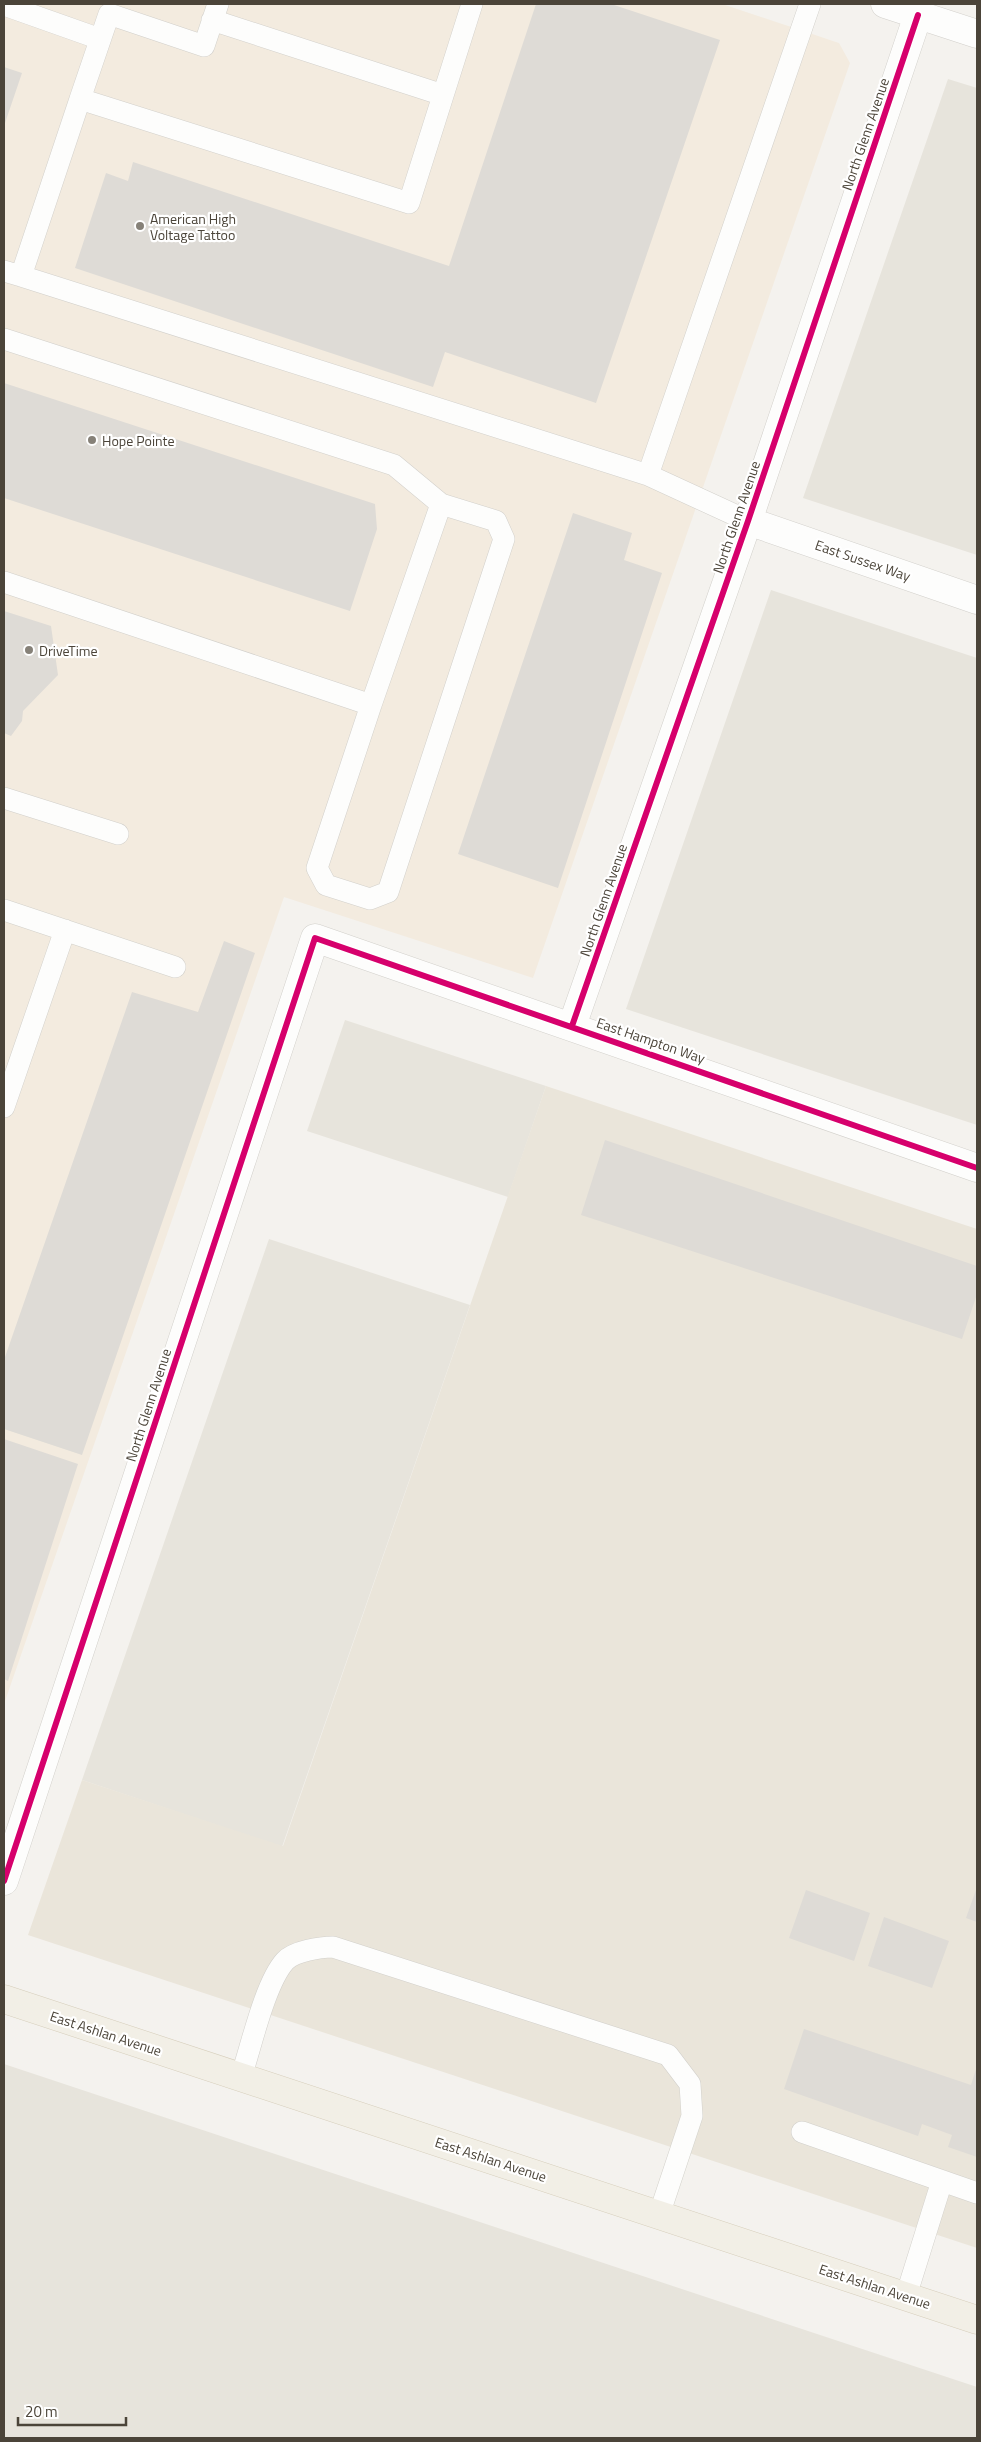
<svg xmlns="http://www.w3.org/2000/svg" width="981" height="2442" viewBox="0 0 981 2442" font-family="'Titillium Web',sans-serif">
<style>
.residential{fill:#e7e4dc}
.commercial{fill:#f3ebdf}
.education{fill:#eae5da}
.building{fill:#dedbd6}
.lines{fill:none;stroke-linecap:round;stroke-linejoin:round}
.service-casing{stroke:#d2d0cb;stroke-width:22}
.minor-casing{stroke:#d2d0cb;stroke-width:29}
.primary-casing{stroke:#d6cebb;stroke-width:29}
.service{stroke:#fdfdfc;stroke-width:21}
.minor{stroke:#fdfdfc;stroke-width:28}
.primary{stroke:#f2efe6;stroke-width:28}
.cycleway-casing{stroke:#fff;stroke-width:9}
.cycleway{stroke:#d6006c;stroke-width:6}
.poi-dot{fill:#868178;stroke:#fff;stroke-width:2}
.labels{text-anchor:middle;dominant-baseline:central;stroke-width:4.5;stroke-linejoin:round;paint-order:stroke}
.street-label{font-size:14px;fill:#4b4439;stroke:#fff}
.poi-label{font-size:14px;fill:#4b4439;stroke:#fff;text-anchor:start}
</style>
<rect width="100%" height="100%" fill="#f4f2ee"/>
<!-- residential -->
<path class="residential" d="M948 79 977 88V555L803 498Z
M771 590 977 658V1125L626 1009Z
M345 1020 546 1086 508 1197 307 1131Z
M269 1239 470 1305 282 1847 82 1780Z
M4 2064 977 2387V2438H4Z"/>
<!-- commercial -->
<path class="commercial" d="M4 4H722L839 43 850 63 533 978 284 897 4 1704Z"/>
<!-- education -->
<path class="education" d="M546 1086 977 1229V2248L28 1935 82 1780 283 1846Z"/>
<!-- building -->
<path class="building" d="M536 4H611L720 40 596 403 445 352 433 387 75 268 106 173 128 181 133 162 449 266Z
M4 67 22 73 4 126Z
M4 383 375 504 377 529 350 611 4 498Z
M573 513 632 533 624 560 662 573 558 888 458 854Z
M4 611 51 626 58 675 23 711 22 721 11 736 4 733Z
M224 941 255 953 82 1455 4 1429V1360L132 992 198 1012Z
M605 1140 977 1266V1294L962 1339 581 1215Z
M4 1439 78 1464 8 1681 4 1679Z
M977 1887V1922L966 1918Z
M806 1890 870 1913 854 1961 789 1938Z
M884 1917 949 1941 932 1988 868 1966Z
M804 2029 971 2085 977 2066V2157L948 2147 952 2135 922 2124 918 2136 784 2089Z"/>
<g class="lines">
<defs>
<path id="service" d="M472 4 409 203 80 99 21 276 648 475 810 4
M4 5 100 39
M212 20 443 95
M80 99 109 14 204 46 218 4
M4 271 21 276
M4 339 394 465 441 504 496 521 504 539 388 892 370 899 326 885 317 868 371 705 4 582
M648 475 748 521
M371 705 441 504
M4 798 118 834
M4 910 175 967
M4 1107 65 930
M241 2077C251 2047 265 1983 285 1961 294 1951 321 1947 333 1947L668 2055 690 2084 692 2116 659 2215
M802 2132 977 2193
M906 2296 942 2181"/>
<path id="minor" d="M885 4 977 34
M748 521 977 600
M572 1026 748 521 918 15
M4 1881 315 938 977 1168"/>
<path id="primary" d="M4 1999 977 2320"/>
</defs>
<!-- service casing -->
<use href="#service" class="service-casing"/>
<!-- minor casing -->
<use href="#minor" class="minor-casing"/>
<!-- primary casing -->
<use href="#primary" class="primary-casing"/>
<!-- service -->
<use href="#service" class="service"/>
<!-- minor -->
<use href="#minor" class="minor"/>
<!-- primary -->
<use href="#primary" class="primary"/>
<defs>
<path id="cycleway" d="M572 1026 748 521 918 15
M4 1881 315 938 977 1168"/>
</defs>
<!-- cycleway casing -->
<use href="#cycleway" class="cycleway-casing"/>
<!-- cycleway -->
<use href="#cycleway" class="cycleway"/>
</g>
<!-- markers -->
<g class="poi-dot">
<circle cx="140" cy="226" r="5"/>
<circle cx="92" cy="440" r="5"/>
<circle cx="29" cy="650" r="5"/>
</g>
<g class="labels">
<!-- street labels -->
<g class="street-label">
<text transform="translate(865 134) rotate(-71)">North Glenn Avenue</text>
<text transform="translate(736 517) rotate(-71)">North Glenn Avenue</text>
<text transform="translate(863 560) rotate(19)">East Sussex Way</text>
<text transform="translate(603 900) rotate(-71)">North Glenn Avenue</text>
<text transform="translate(651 1040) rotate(19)">East Hampton Way</text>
<text transform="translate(148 1405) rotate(-72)">North Glenn Avenue</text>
<text transform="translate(106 2033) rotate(18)">East Ashlan Avenue</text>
<text transform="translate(491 2159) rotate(18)">East Ashlan Avenue</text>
<text transform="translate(875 2286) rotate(18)">East Ashlan Avenue</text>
</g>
<!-- poi labels -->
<g class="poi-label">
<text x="150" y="218">American High<tspan x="150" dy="16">Voltage Tattoo</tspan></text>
<text x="102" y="440">Hope Pointe</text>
<text x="39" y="650">DriveTime</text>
</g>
</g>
<!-- border -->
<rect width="981" height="2442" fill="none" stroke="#4b4439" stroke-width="10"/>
<!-- scale -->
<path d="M18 2417v8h108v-8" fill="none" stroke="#4b4439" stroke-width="2.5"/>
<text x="25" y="2417" font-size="15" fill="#4b4439" stroke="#ffffff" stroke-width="4" paint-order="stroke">20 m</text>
</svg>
